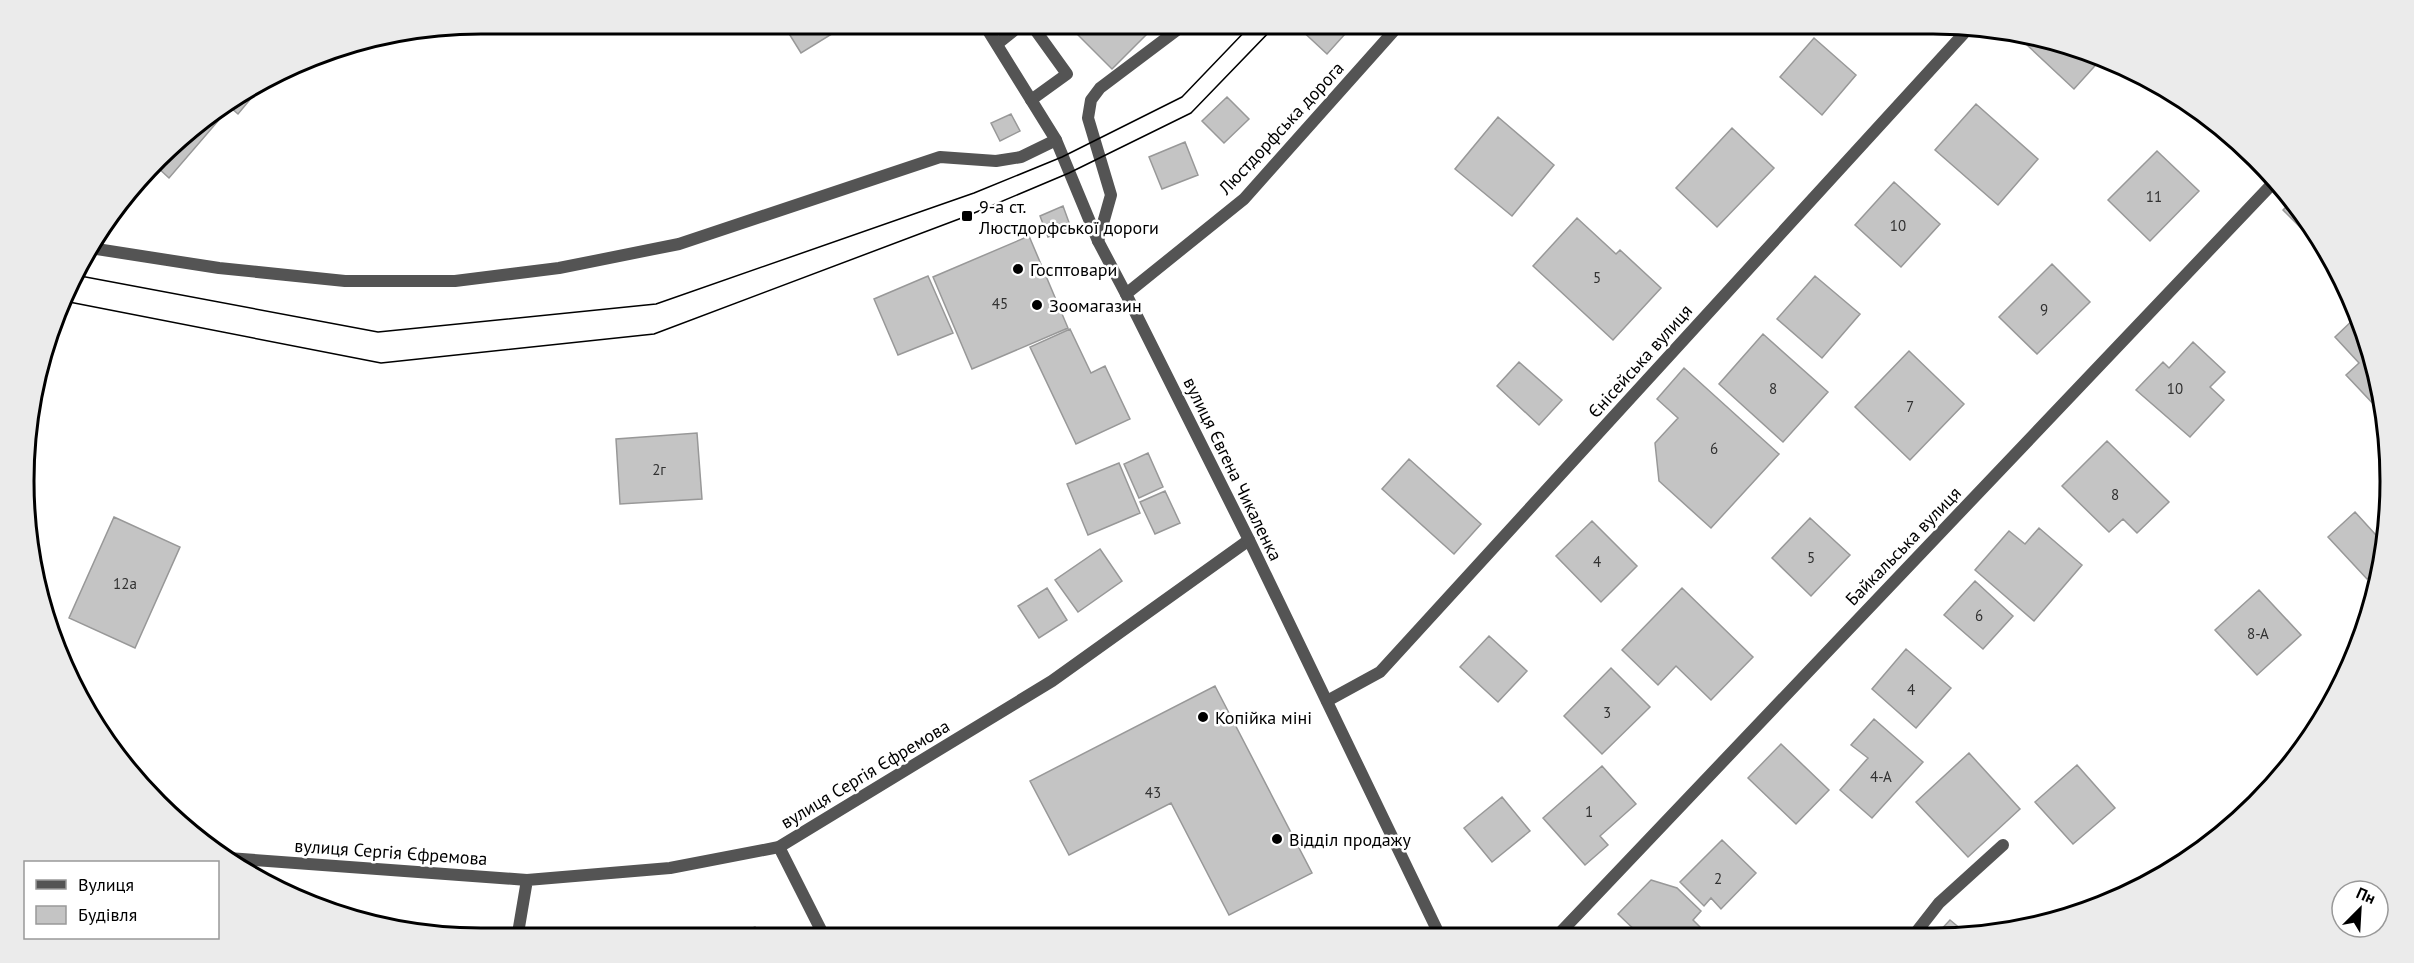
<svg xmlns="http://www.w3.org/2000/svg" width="2414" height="963" viewBox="0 0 2414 963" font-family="'PT Sans',sans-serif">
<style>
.building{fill:#c4c4c4;stroke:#989898;stroke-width:1.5}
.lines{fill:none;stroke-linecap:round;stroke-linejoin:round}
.service{stroke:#545454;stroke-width:12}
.minor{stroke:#545454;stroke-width:12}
.tertiary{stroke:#545454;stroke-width:12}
.tram{stroke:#000;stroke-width:1.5}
.poi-dot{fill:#000;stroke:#fff;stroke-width:2}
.labels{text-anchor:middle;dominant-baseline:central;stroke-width:5;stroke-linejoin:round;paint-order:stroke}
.number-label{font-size:15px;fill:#313131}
.street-label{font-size:18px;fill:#000;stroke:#fff}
.poi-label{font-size:18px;fill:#000;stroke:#fff;text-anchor:start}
.rim{fill:none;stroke:#000;stroke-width:3}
</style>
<rect width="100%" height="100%" fill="#fff"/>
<!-- building -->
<path class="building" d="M783 24H848L801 53Z
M1071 24H1157L1112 69 1071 28Z
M1299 24H1354L1327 54 1297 26Z
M1814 38 1856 75 1822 115 1780 77Z
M2031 40 2079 48 2102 58 2074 89 2027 45Z
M268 78 238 114 230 107 169 178 156 166 180 137 253 85Z
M1227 97 1249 119 1224 143 1202 121Z
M1976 104 2038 159 1998 205 1935 150Z
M1011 114 1020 131 1000 141 991 123Z
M1498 117 1554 165 1512 216 1455 169Z
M1732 128 1774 168 1717 227 1676 188Z
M1185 142 1198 175 1162 189 1149 157Z
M2157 151 2199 191 2150 241 2108 200Z
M1894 182 1940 224 1901 267 1855 225Z
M2293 200 2295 203 2328 255 2283 210Z
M1063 206 1071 228 1048 237 1040 216Z
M1577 218 1616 254 1620 250 1661 288 1613 340 1533 266Z
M1029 236 1068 328 972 369 933 277Z
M2052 264 2090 302 2037 354 1999 317Z
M928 276 953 333 898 355 874 299Z
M1815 276 1860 314 1822 358 1777 319Z
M2357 316 2374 363 2382 408 2379 410 2346 375 2359 363 2335 337Z
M1070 329 1091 373 1105 366 1130 419 1076 444 1030 347Z
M1763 334 1828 392 1783 442 1719 384Z
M2193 342 2225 372 2210 387 2224 400 2190 437 2136 390 2163 362 2169 368Z
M1909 351 1964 404 1910 460 1855 407Z
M1519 362 1562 400 1539 425 1497 386Z
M1684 368 1779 454 1711 528 1659 481 1655 443 1678 418 1657 399Z
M697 433 702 499 620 504 616 439Z
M2107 441 2169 502 2137 533 2123 519 2109 532 2062 486Z
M1148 453 1163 487 1139 498 1124 464Z
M1409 459 1481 524 1454 554 1382 489Z
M1119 463 1140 513 1088 535 1067 484Z
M1165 491 1180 523 1155 534 1140 502Z
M2355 512 2385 545 2380 567 2367 579 2328 537Z
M114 517 180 547 135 648 69 618Z
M1810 518 1850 555 1811 596 1772 558Z
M1592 521 1637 566 1601 602 1556 556Z
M2039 528 2082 565 2034 621 1975 570 2009 531 2025 544Z
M1100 549 1122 581 1078 612 1055 580Z
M1975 581 2013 616 1983 649 1944 615Z
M1047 588 1067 620 1039 638 1018 606Z
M1682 588 1753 657 1711 700 1676 666 1658 685 1622 650Z
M2259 590 2301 635 2257 675 2215 630Z
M1489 636 1527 671 1498 702 1460 667Z
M1906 649 1951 688 1916 728 1872 689Z
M1611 668 1650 707 1602 754 1564 716Z
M1215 686 1312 873 1229 915 1171 803 1069 855 1030 781Z
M1874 719 1923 762 1872 818 1840 790 1868 758 1851 745Z
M1781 744 1829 790 1796 824 1748 778Z
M1969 753 2020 809 1968 857 1916 802Z
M2077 765 2115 808 2073 844 2035 802Z
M1602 766 1636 804 1600 836 1608 845 1585 865 1543 818Z
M1502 797 1530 831 1492 862 1464 828Z
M1722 840 1756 873 1721 909 1711 898 1704 906 1680 882Z
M1651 880 1677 888 1701 911 1693 920 1709 936H1641L1618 914Z
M1950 920 1968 935H1936Z
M755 927 760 938H728Z"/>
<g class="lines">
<!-- service -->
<path class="service" d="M1031 24 1067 74 1031 100
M997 44 1022 24
M1098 241 1111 195 1088 118 1091 100 1100 88 1185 24
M90 248 219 268 345 281H455L559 268 679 244 940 157 996 161 1021 157 1056 140
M779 847 825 938
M1914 935 1939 903 2003 845"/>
<!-- minor -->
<path class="minor" d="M984 24 1056 140 1098 241 1126 294
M1327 701 1380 672 1967 30
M228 858 527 880 670 868 779 847 1052 681 1249 540
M1557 936 2275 181
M517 939 527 880"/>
<!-- tertiary -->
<path class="tertiary" d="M1400 24 1244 199 1126 294 1249 540 1440 936"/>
<!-- tram -->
<path class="tram" d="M75 275 378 332 656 304 974 193 1062 157 1182 97 1252 24
M64 301 381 363 654 334 967 216 1069 173 1191 113 1277 24"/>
</g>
<!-- markers -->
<g class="poi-dot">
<rect x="961" y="210" width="12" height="12" rx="3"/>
<circle cx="1018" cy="269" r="6"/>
<circle cx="1037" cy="305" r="6"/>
<circle cx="1203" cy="717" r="6"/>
<circle cx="1277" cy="839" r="6"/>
</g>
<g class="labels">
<!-- number labels -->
<g class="number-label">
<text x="2154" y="196">11</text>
<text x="1898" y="225">10</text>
<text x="1597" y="277">5</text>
<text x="1000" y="303">45</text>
<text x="2044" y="309">9</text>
<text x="1773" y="388">8</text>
<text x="2175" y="388">10</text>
<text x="1910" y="406">7</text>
<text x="1714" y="448">6</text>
<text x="659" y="469">2г</text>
<text x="2115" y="494">8</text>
<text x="1811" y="557">5</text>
<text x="1597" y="561">4</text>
<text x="125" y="583">12а</text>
<text x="1979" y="615">6</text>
<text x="2258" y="633">8-А</text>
<text x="1911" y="689">4</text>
<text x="1607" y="712">3</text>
<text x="1881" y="776">4-А</text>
<text x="1153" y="792">43</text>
<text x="1589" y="811">1</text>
<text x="1718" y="878">2</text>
</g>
<!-- street labels -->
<g class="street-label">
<text transform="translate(1281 128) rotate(-47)">Люстдорфська дорога</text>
<text transform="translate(1640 361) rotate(-48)">Єнісейська вулиця</text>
<text transform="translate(1233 469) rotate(64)">вулиця Євгена Чикаленка</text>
<text transform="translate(1903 546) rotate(-46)">Байкальська вулиця</text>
<text transform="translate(865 774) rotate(-31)">вулиця Сергія Єфремова</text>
<text transform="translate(391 852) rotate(4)">вулиця Сергія Єфремова</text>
</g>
<!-- poi labels -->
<g class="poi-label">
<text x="979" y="206">9-а ст.<tspan x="979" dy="21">Люстдорфської дороги</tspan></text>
<text x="1030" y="269">Госптовари</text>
<text x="1049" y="305">Зоомагазин</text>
<text x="1215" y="717">Копійка міні</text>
<text x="1289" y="839">Відділ продажу</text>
</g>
</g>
<!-- crop -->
<path d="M0 0H2414V963H0ZM481 34H1933A447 447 0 0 1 2380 481V481A447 447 0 0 1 1933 928H481A447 447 0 0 1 34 481V481A447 447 0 0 1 481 34Z" fill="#ebebeb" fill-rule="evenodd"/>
<path class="rim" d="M481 34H1933A447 447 0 0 1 2380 481V481A447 447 0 0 1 1933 928H481A447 447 0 0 1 34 481V481A447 447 0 0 1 481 34Z"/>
<!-- legend -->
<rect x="24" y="861" width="195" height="78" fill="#ffffff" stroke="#999999" stroke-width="1.5"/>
<rect x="36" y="880" width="30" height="9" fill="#545454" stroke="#999999" stroke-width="1.5"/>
<text x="78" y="891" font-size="18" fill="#000000">Вулиця</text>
<rect x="36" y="906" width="30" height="18" fill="#c4c4c4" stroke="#999999" stroke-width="1.5"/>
<text x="78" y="921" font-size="18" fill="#000000">Будівля</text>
<!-- north arrow -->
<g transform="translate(2360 909) rotate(24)"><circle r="28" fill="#ffffff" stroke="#999999" stroke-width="1.5"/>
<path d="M0-4.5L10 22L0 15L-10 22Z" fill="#000000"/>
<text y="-9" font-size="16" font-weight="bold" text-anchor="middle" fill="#000000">Пн</text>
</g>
</svg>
